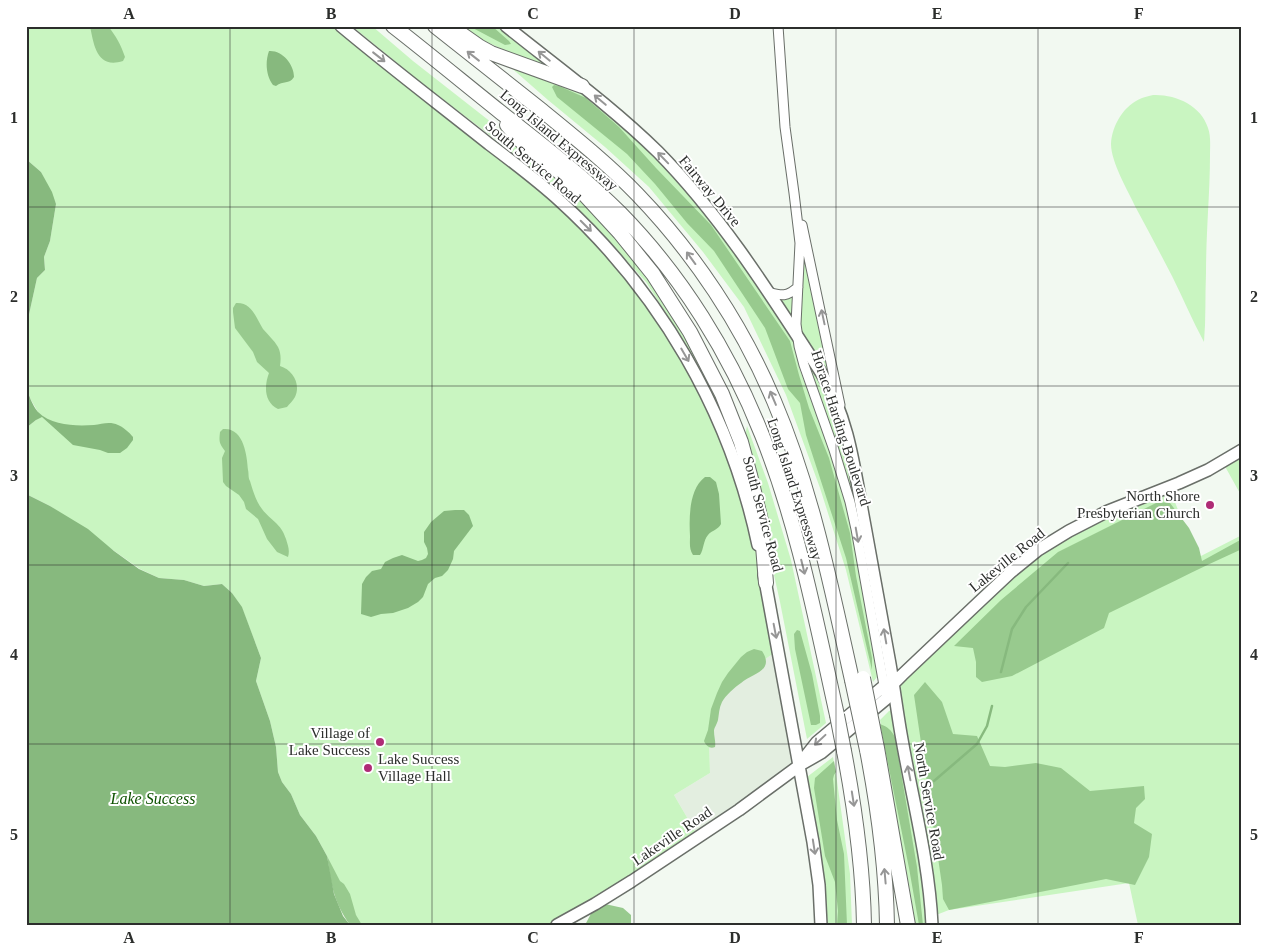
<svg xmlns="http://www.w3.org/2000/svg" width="1268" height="951" viewBox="0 0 1268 951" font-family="Georgia,serif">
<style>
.built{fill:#e3eee0}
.green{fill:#c9f5c1}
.forest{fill:#98ca8e}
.water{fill:#87b97e}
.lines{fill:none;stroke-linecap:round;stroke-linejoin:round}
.stream{stroke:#87b97e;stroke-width:2.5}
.minor-casing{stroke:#6a6f69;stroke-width:11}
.major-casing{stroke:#6a6f69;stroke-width:14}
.highway-casing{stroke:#6a6f69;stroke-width:16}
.minor{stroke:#fff;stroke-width:9}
.major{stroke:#fff;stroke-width:11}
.highway{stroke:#fff;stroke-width:14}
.highway-bridge-casing{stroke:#6a6f69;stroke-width:16;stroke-linecap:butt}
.highway-bridge{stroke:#fff;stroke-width:14}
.oneway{stroke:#969696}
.grid{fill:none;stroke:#2c2e2c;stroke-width:1;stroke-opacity:0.55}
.poi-dot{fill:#af2c76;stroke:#fff;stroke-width:2}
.labels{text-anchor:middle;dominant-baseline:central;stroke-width:4;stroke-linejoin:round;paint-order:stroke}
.street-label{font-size:15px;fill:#2c2e2c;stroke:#fff}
.poi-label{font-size:15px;fill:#2c2e2c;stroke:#fff;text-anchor:end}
.water-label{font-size:16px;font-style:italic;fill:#0e5200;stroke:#fff}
.neatline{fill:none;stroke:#2c2e2c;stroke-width:2}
.grid-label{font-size:16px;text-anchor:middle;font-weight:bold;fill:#2c2e2c}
</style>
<rect width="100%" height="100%" fill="#f2f9f1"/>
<!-- built -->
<path class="built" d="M777 651 798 767 699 838 674 795 710 773 709 741 726 686Z"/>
<!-- green -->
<path class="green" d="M26 26H339L553 198 645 298 710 406 754 534 777 651 726 686 709 741 710 773 674 795 699 838 560 925H361L345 895 327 856 316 836 300 815 291 794 282 782 278 772 276 747 270 721 256 681 261 658 242 608 232 593 222 584 204 586 184 580 159 578 140 569 50 506 26 494V428L36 420 38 412 31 400 26 387V328L37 278 45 270 44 257 50 241 56 204 41 172 26 159Z
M352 26H372L413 61 537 158 561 183 579 198 616 238 647 275 694 349 726 420 683 340 646 282 604 236 547 180 491 136 419 81Z
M460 26H500L550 67 545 68 471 35Z
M508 65 561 83 592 99 662 162 712 220 763 292 792 336 799 367 838 474 849 516 876 669 877 677 873 682 846 570 820 488 786 395 744 307 703 252 649 187 605 147 548 100Z
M1153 95C1175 94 1201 105 1208 128 1211 136 1210 146 1210 155 1210 174 1209 193 1208 212 1207 232 1206 253 1206 273 1205 296 1206 319 1204 342 1192 320 1183 298 1172 276 1160 253 1148 230 1136 208 1128 191 1111 162 1111 144 1112 125 1124 105 1142 98 1145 97 1149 96 1153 95Z
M794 193 860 501 850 502 797 337 768 292 780 295 798 287Z
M747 426 768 483 791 560 826 723 807 739 780 602 744 439Z
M1242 451V497L1222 461Z
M1169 487 1197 558 1242 535V925H1138L1129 883 949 910 931 917 893 684 1038 550Z
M892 710 919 856 926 925H915L911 896 885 759 884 742 880 720 889 711Z
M833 757 837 781 850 874 852 925H828L821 852 807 777Z"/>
<!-- forest -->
<path class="forest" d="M90 26H108C116 36 121 45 125 57L123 61C97 69 94 46 90 26Z
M469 26H492L509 41 511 44 505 45Z
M554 85 559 86 586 98 619 127 656 168 711 225 790 341 799 375 809 408 829 458 850 533 856 576 872 658V670L846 558 806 435 800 403 788 389 765 328 714 251 687 223 655 184 627 154 557 97 552 87Z
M236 303C252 302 256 318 263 329 268 335 274 340 278 347 281 353 281 359 280 366 293 370 301 384 295 397 293 401 289 404 287 407L278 409C264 402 264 386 269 373L257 362 253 352 235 328 233 312V308Z
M223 429C244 427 247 456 248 470 249 474 248 478 250 481 253 491 256 501 262 509 271 521 281 523 286 539 288 546 290 550 288 557L277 552 267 539 258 519 246 509 244 502 239 495 226 486 223 482 222 458 225 451C219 443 219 442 220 432Z
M1158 502 1170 503 1189 528 1199 548 1202 561 1242 539V549C1197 569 1153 592 1109 613L1104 628 1012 676 982 682 976 677V662L973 648 954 646 1001 600 1058 552Z
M797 630 800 631 812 674 820 716V723L816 725H811L795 649 794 634Z
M754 649 762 651C775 671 753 673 741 683 735 687 725 696 722 702 719 708 719 714 718 720 717 724 714 728 714 731 714 737 716 742 715 747 710 749 706 746 704 741L708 730 711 709 717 693 722 682 728 673 741 657 747 652Z
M925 682 942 702 953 734 977 736 990 766 1005 767 1036 763 1061 768 1090 791 1144 786 1145 799 1136 808 1134 823 1152 834 1149 857 1135 885 1106 879 949 910 943 899 942 885 914 695Z
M880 724C888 727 891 730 895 737L917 867 923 925H919L909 868Z
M834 761 836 772 834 775 833 779 837 820 844 854 847 925H837L838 911 835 882 825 856 814 788 815 778Z
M327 856 340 881 344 884 350 894 356 915 362 925H350C333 901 331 883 327 856Z
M605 904 623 908 631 915V925H585L594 908Z"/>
<!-- water -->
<path class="water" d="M269 51C282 50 294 64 294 77 289 85 283 80 276 86L273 85C266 76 265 62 269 51Z
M26 159 41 172 52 192 56 204 50 241 44 257 45 270 37 278 26 328Z
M26 387C29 395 32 405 38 412 52 426 76 426 94 425 102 424 110 421 118 425 122 426 130 433 133 437V440L127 448 120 453H108L100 450 73 445 42 417 36 420 26 428Z
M705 477H710L716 482 719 494 721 524C718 530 712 530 708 535 703 541 704 549 700 555H693C689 549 690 543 690 536 689 517 689 489 705 477Z
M26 494 50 506 88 529 114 551 139 569 159 578 184 580 204 586 222 584 232 593 242 607 261 658 256 681 270 721 276 747 278 772 282 782 291 794 300 815 316 836 327 856 334 894 343 916 350 925H26Z
M455 510H464L469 515 473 526 454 551 453 559 448 570 442 576 435 578 428 584 423 597 418 602 408 608 393 613 381 614 371 617 361 614 362 584 366 577 372 571 381 569 385 562 393 558 402 555 418 561 422 560 426 558 428 554 427 548 424 542V532L431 522 444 511Z"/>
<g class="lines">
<!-- stream -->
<path class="stream" d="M1001 672 1012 629 1026 607 1068 563
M934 781 977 744 987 726 992 706"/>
<defs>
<path id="minor" d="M778 26 785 127 794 193 800 243 796 324 799 346 804 365 834 450 850 502 856 529 885 691
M802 225 840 405
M768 292C782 296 787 297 798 287"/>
<path id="major" d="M341 26C390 67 440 105 489 144 513 162 537 180 560 201 660 292 730 412 758 545
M506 26C557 67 611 106 658 152 723 218 772 297 822 374 850 420 855 474 865 526 873 572 882 618 890 664 894 687 897 711 901 734 912 798 929 860 932 925
M764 575 813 842 819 885 821 925
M802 761 817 742 884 686 893 684
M557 925 595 904 632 881 739 810 800 765 821 753 886 699 893 684 902 675 978 603 1011 572 1038 550 1069 531 1108 511 1179 483 1208 470 1242 450"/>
<path id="highway" d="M393 26C429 54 464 83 499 111 541 144 583 176 620 213 682 276 730 354 762 435 798 525 816 621 837 715
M435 26C470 54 505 81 540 109 573 136 607 163 637 194 694 253 742 325 774 401 812 490 831 586 852 680
M450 26 480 47 491 53 582 86
M507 125 521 141 555 168 584 194 620 233 653 274 690 332 722 394 741 442 750 475 761 521 766 583
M877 748 908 925
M867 750C878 807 886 866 887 925
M844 751C855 809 863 866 864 925"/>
</defs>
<!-- minor casing -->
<use href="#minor" class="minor-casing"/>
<!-- major casing -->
<use href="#major" class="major-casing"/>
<!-- highway casing -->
<use href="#highway" class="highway-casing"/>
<!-- minor -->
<use href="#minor" class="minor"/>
<!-- major -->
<use href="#major" class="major"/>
<!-- highway -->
<use href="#highway" class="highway"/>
<defs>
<path id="highway-bridge" d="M863 678 877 748
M852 680 867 750
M837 715 844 751"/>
</defs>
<!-- highway-bridge casing -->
<use href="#highway-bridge" class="highway-bridge-casing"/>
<!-- highway-bridge -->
<use href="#highway-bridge" class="highway-bridge"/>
</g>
<!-- one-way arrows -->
<defs><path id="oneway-shaft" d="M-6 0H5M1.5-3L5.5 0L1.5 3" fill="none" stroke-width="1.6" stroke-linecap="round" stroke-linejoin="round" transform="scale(1.25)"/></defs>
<g class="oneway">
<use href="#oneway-shaft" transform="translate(473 56) rotate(-142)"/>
<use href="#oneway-shaft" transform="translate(544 56) rotate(-141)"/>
<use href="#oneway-shaft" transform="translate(379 57) rotate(38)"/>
<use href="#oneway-shaft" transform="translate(600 100) rotate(-140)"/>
<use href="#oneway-shaft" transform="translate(663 158) rotate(-134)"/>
<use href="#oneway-shaft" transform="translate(586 226) rotate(45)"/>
<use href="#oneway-shaft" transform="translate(691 258) rotate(-126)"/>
<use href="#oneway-shaft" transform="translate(823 317) rotate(-102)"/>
<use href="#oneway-shaft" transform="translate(685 355) rotate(60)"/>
<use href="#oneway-shaft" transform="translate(773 398) rotate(-113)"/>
<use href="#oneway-shaft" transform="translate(857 535) rotate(80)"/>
<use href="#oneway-shaft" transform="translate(803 567) rotate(76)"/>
<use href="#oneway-shaft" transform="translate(775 631) rotate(79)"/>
<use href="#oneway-shaft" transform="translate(885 636) rotate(-100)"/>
<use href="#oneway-shaft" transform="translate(820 740) rotate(137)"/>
<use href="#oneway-shaft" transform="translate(909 773) rotate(-101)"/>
<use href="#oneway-shaft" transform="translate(853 799) rotate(81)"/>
<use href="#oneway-shaft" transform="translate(814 847) rotate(81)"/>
<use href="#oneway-shaft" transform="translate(885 876) rotate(-95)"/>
</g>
<!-- grid -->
<path class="grid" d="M230 26V925M432 26V925M634 26V925M836 26V925M1038 26V925M26 207H1242M26 386H1242M26 565H1242M26 744H1242"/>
<!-- markers -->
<g class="poi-dot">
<circle cx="1210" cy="505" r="5"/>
<circle cx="380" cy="742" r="5"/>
<circle cx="368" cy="768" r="5"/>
</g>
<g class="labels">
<!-- street labels -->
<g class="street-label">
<text transform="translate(559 140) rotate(40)">Long Island Expressway</text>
<text transform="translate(533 162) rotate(40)">South Service Road</text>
<text transform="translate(710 191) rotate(50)">Fairway Drive</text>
<text transform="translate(841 428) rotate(72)">Horace Harding Boulevard</text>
<text transform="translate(795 489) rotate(72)">Long Island Expressway</text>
<text transform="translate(763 514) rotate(75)">South Service Road</text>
<text transform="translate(1007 560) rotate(-39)">Lakeville Road</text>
<text transform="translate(929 801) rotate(80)">North Service Road</text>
<text transform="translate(672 836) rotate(-34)">Lakeville Road</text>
</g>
<!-- poi labels -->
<g class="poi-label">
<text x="1200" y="496">North Shore<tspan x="1200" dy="17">Presbyterian Church</tspan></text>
<text x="370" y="733">Village of<tspan x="370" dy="17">Lake Success</tspan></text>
<text x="378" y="759" text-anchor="start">Lake Success<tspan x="378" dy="17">Village Hall</tspan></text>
</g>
<!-- water labels -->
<g class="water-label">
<text x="153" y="798">Lake Success</text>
</g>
</g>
<!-- border -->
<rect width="1268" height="951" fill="none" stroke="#ffffff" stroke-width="55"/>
<rect x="28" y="28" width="1212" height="896" class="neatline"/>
<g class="grid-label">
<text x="129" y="19">A</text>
<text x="331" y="19">B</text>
<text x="533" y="19">C</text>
<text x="735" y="19">D</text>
<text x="937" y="19">E</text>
<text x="1139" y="19">F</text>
<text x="14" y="123">1</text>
<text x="1254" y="123">1</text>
<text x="14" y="302">2</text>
<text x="1254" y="302">2</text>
<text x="14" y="481">3</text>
<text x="1254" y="481">3</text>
<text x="14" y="660">4</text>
<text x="1254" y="660">4</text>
<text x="14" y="840">5</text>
<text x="1254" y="840">5</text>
<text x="129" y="943">A</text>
<text x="331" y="943">B</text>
<text x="533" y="943">C</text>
<text x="735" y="943">D</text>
<text x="937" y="943">E</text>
<text x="1139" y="943">F</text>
</g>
</svg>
